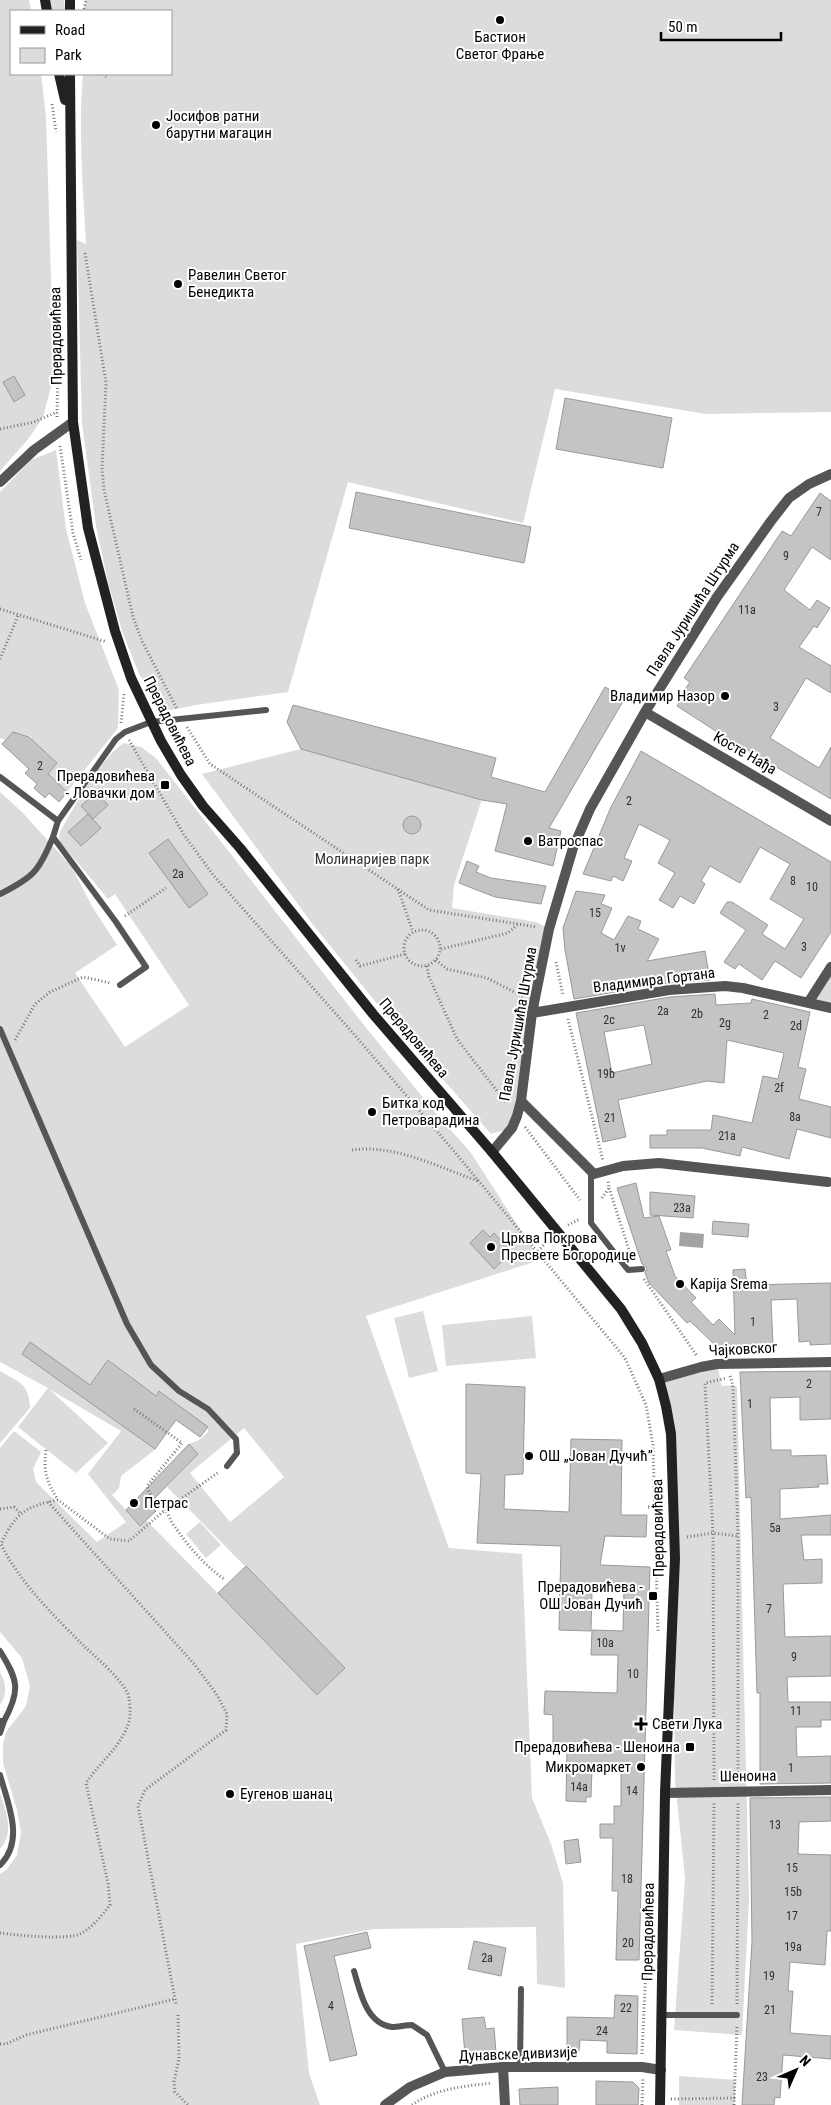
<svg xmlns="http://www.w3.org/2000/svg" width="831" height="2105" viewBox="0 0 831 2105" font-family="'Roboto Condensed',sans-serif">
<style>
.green{fill:#dcdcdc;fill-rule:evenodd}
.water{fill:#a3a3a3}
.building{fill:#c4c4c4;stroke:#999;fill-rule:evenodd}
.lines{fill:none;stroke-linecap:round;stroke-linejoin:round}
.path{stroke:#777;stroke-width:3;stroke-dasharray:1 2.5;stroke-linecap:butt}
.service{stroke:#555;stroke-width:6}
.minor{stroke:#555;stroke-width:10}
.tertiary{stroke:#555;stroke-width:10}
.secondary{stroke:#222;stroke-width:10}
.poi-dot{fill:#000;stroke:#fff;stroke-width:2}
.labels{text-anchor:middle;dominant-baseline:central;stroke-width:4;stroke-linejoin:round;paint-order:stroke}
.number-label{font-size:12px;fill:#313131}
.poi-label{font-size:15px;fill:#000;stroke:#fff;text-anchor:start}
.street-label{font-size:15px;fill:#000;stroke:#fff}
.park-label{font-size:15px;fill:#333;stroke:#fff}
</style>
<rect width="100%" height="100%" fill="#fff"/>
<!-- green -->
<path class="green" d="M0 0H29L31 11H11V74H41L46 117 54 375 43 417 29 438 0 471Z
M49 0H64L65 11H51Z
M86 0H831V412L706 414 555 389 523 523 348 482 288 692 196 705 161 712 139 674 122 631 108 582 96 526 82 423 77 240 86 244C83 187 78 131 83 74H171V11H83Z
M56 450 66 529 85 603 119 690 118 728 67 792 48 774 57 763 47 753 23 748 32 737 13 732 5 740 0 738V492L31 460Z
M124 743 141 747 156 758 363 1024 434 1111 471 1153 540 1260 366 1316 449 1548 522 1554 532 1798 551 1844 563 1883 565 1988 537 1984 536 1927 374 1929 296 1944 309 2073 320 2105H0V1874L7 1869 17 1855 21 1833 17 1810 3 1763V1744L6 1732 26 1706 30 1686 22 1658 0 1632V1448L14 1431 41 1452 33 1469 36 1482 97 1542 126 1522 88 1474 121 1431 49 1389 108 1443 76 1473 18 1427 48 1388 0 1362V792L22 812 71 866 93 908 117 945 75 973 125 1047 189 1005 115 894 108 899 61 843 59 838 60 832C72 810 103 755 124 743ZM108 1360H109L145 1388 125 1401 95 1378ZM160 1391 208 1427V1432L199 1440 189 1444 198 1454 167 1487 345 1668 318 1695 146 1520 140 1525 112 1495 119 1488 121 1476 156 1449 147 1441 146 1404ZM244 1428 284 1477 230 1522 190 1473Z
M301 749 482 799 454 885 452 908 536 922 549 929 512 1128 491 1134 383 1011 314 926 202 774Z
M831 967V1008L808 1003Z
M423 1311 438 1371 409 1378 394 1318Z
M532 1316 536 1358 446 1366 442 1325Z
M717 1364 722 1386 733 1385 737 1387 749 1899 742 2035 674 2030 685 1878 675 1781 671 1434 659 1379Z
M0 1371C20 1383 29 1383 30 1408L0 1443Z
M200 1522 221 1545 206 1558 186 1534Z
M0 1672C6 1683 8 1694 0 1705Z
M0 1793C6 1812 15 1833 0 1849Z
M679 2076 736 2080 734 2105H679Z"/>
<!-- water -->
<path class="water" d="M680 1232 704 1234 703 1248 679 1246Z"/>
<!-- building -->
<path class="building" d="M14 376 25 395 14 402 3 382Z
M565 398 672 418 663 468 556 449Z
M356 492 531 527 524 563 349 528Z
M820 493 831 501V560L812 547 784 590 810 610 817 600 830 608 817 628 814 626 799 647 831 666V693L806 678 770 738 819 768 831 747V799L725 737 677 706 679 703 677 701 690 682 684 678 782 531 791 536Z
M605 687 625 698 549 828 561 831 553 866 495 851 507 804 482 800 301 749 287 722 293 705 496 758 491 777 545 792Z
M13 732 29 737 57 763 48 774 67 792 59 802 49 793 45 798 34 788 37 784 25 773 29 769 2 744Z
M641 751 831 862V932L801 978 775 961 762 980 739 964 735 969 724 962 746 930 720 913 727 902H732L768 925 762 934 785 949 804 919 770 899 790 864 760 847 740 883 710 866 701 881 705 884 694 904 680 896 673 908 659 900 675 873 658 863 670 840 639 824 624 858 632 861 623 881 613 876 611 881 583 874 611 807Z
M96 792 108 805 93 819 81 806Z
M88 814 101 828 81 846 68 832Z
M403 825a9 9 0 1 1 18 0a9 9 0 1 1-18 0Z
M168 839 208 894 189 908 149 853Z
M467 861 479 866 476 872 491 878 546 886 541 904 495 897 459 883Z
M576 891 605 895 601 904 612 908 601 933 614 940 628 916 641 921 638 929 659 939 647 961 705 951 710 980 668 983 574 999 565 950 563 928Z
M715 994 716 1005 751 1003 752 999 810 1012 798 1067 806 1069 799 1099 831 1107V1138L797 1129 789 1159 742 1147 740 1156 702 1148H650V1135H667V1130H711L713 1115 752 1123 763 1076 778 1079 784 1053 727 1040 724 1083 707 1081 618 1100 626 1137 603 1142 576 1013 670 997ZM644 1025 652 1064 612 1073 604 1032Z
M636 1183 644 1218 659 1216 671 1250 666 1251 675 1276 696 1298 691 1302 713 1325 719 1319 735 1335 733 1270 745 1269 747 1285 831 1283V1344L810 1345V1341L799 1342 797 1299 771 1300 773 1345 717 1347 690 1321 687 1323 649 1283 645 1273 647 1268 642 1264 617 1188Z
M650 1192 695 1196 693 1218 650 1215Z
M713 1221 749 1224 748 1237 712 1234Z
M483 1230 490 1237 494 1233 512 1252 494 1269 470 1243Z
M30 1342 90 1385 108 1360 156 1396 159 1391 208 1427 200 1437 176 1420 155 1449 22 1354Z
M831 1371V1419L800 1420V1397L770 1398 771 1450H791V1456L826 1455 828 1484H818L819 1487 780 1489V1519L831 1515V1535H801L804 1560 822 1559V1583L783 1584 785 1637 831 1636V1676L787 1677 788 1702H831V1720H821V1727H796L797 1757 831 1756V1783L760 1784V1693H757L751 1497 746 1498 740 1372Z
M466 1384 525 1387 523 1474 505 1475 504 1509 569 1512 571 1439 622 1440 621 1515H647L646 1537 605 1536 600 1565 650 1567 639 1960H616L618 1891H612L613 1838H600V1824H614V1806H621V1770L592 1769 591 1797H586V1802L566 1801 567 1749H553V1715L544 1714 545 1691 617 1693 618 1655H591L592 1630 623 1631 624 1589 592 1588 591 1631 559 1630 561 1546 477 1543 481 1474 466 1473Z
M189 1444 198 1454 149 1504 156 1511 140 1526 126 1510Z
M246 1566 345 1668 317 1695 218 1593Z
M831 1797V1821L799 1822 798 1854 831 1855V1931H827L825 1965 790 1962 788 1991H793L790 2033 831 2036V2059L783 2055 780 2098 775 2097 774 2105H742L752 1942 750 1798Z
M578 1839 581 1862 566 1864 564 1841Z
M367 1932 371 1948 334 1956 357 2055 330 2061 304 1946Z
M474 1941 506 1948 501 1976 468 1969Z
M615 1995 638 1996 637 2054 607 2053V2041L580 2040 579 2051H567V2017L614 2018Z
M484 2017 486 2029 494 2028 496 2052 465 2055 462 2019Z
M596 2081 633 2082 639 2088 638 2105H596Z
M558 2087V2105H520L519 2089Z"/>
<g class="lines">
<!-- path -->
<path class="path" d="M84 9 86 0
M103 74 106 77
M52 104 56 132
M85 253 106 383 102 468 104 490 133 617 142 641 177 709
M57 417 58 358
M0 429 34 422 57 412
M60 446 73 533 81 560
M0 609 107 642
M0 659 18 616
M121 723 124 694
M187 727 210 764 429 910 537 927
M129 740 184 835 214 876 352 1032 453 1150 625 1358 646 1405 653 1445 658 1632
M398 889 413 932
M125 916 166 888
M404 948a18 18 0 1 1 36 0a18 18 0 1 1-36 0Z
M441 949 508 933 518 924
M356 960 360 966 405 954
M436 960 447 969 487 978 524 997
M556 962 563 995
M427 966 429 977 457 1039 507 1104
M568 1019 603 1161
M15 1040 35 1004 50 992 83 977 110 983
M525 1127 580 1200
M352 1150C395 1144 438 1167 478 1181
M609 1188 631 1256
M602 1198 609 1188 608 1181
M568 1225 580 1219
M538 1251 550 1238
M644 1279 697 1356
M730 1376 733 1385 738 1536V1779
M134 1409 182 1443 147 1486C149 1497 158 1501 165 1510 169 1515 171 1522 175 1527 189 1547 204 1565 224 1579
M46 1450C43 1472 47 1482 58 1500
M48 1502 195 1665 217 1695 227 1714 226 1730 145 1790 138 1806 176 2004
M648 1507H654
M0 1509 14 1507 20 1513
M687 1537 713 1533 738 1536
M714 1780 713 1533 705 1383 727 1378
M0 1933C18 1935 68 1941 82 1933 94 1926 102 1915 110 1905L108 1883 86 1783C100 1762 121 1747 129 1722 131 1715 130 1697 127 1692 117 1675 99 1660 85 1647 56 1618 19 1582 1 1544 15 1514 25 1506 58 1500L110 1539 129 1541 165 1510 219 1472
M712 2004 714 1803
M737 2004 738 1803
M178 2015 179 2059 174 2081 175 2092 188 2105
M0 2044H6L26 2035 175 1999
M642 2054 648 1923
M671 2099 735 2098
M412 2105C434 2089 465 2086 492 2083
M642 2105 643 2078
M734 2105 737 2026"/>
<!-- service -->
<path class="service" d="M0 777 58 821
M0 894C34 877 39 871 53 837
M120 985 146 967 116 922 53 837 58 821 116 739 125 732 151 722 266 710
M0 1029 127 1324 151 1365 179 1391 208 1409 236 1439 237 1453 227 1466
M591 1172V1223L628 1270 642 1269
M0 1651C18 1680 21 1690 4 1721H0
M0 1733 4 1721
M0 1775C8 1804 25 1841 0 1865
M354 1971C360 1991 366 2024 392 2027 398 2027 406 2025 412 2025L427 2035 445 2072
M662 2015H737
M520 2067 521 1989"/>
<!-- minor -->
<path class="minor" d="M0 482 34 450 73 422
M645 712 831 821
M808 1003 831 967
M532 1013 669 990 725 986 743 988 831 1008
M521 1101 594 1174 623 1166 659 1163 828 1182
M492 1152 512 1128 517 1116 521 1101 532 1013 549 929 573 848 590 809 645 712 717 597 771 521 789 498 809 484 831 474
M659 1379 701 1367 717 1364 831 1362
M665 1793 831 1790
M503 2067 505 2105"/>
<!-- tertiary -->
<path class="tertiary" d="M385 2105 410 2087 445 2072 503 2067H642L661 2070"/>
<!-- secondary -->
<path class="secondary" d="M45 0 47 11
M70 0V11
M59 74 65 100
M70 74 73 422 88 528 115 631 131 678 161 741 181 775 203 806 240 848 373 1014 492 1152 621 1309 642 1343 659 1379 666 1406 671 1434 675 1558 665 1793 660 2105"/>
</g>
<!-- markers -->
<g class="poi-dot">
<circle cx="500" cy="20" r="5"/>
<circle cx="156" cy="125" r="5"/>
<circle cx="178" cy="284" r="5"/>
<circle cx="725" cy="696" r="5"/>
<rect x="160" y="780" width="10" height="10" rx="2.5"/>
<circle cx="528" cy="841" r="5"/>
<circle cx="372" cy="1112" r="5"/>
<circle cx="491" cy="1247" r="5"/>
<circle cx="680" cy="1284" r="5"/>
<circle cx="529" cy="1456" r="5"/>
<circle cx="134" cy="1503" r="5"/>
<rect x="648" y="1591" width="10" height="10" rx="2.5"/>
<path d="M638.5 1716.5h5v5h5v5h-5v5h-5v-5h-5v-5h5z"/>
<rect x="685" y="1742" width="10" height="10" rx="2.5"/>
<circle cx="641" cy="1767" r="5"/>
<circle cx="230" cy="1794" r="5"/>
</g>
<g class="labels">
<!-- number labels -->
<g class="number-label">
<text x="819" y="512">7</text>
<text x="786" y="556">9</text>
<text x="747" y="610">11a</text>
<text x="776" y="707">3</text>
<text x="40" y="766">2</text>
<text x="629" y="801">2</text>
<text x="178" y="874">2a</text>
<text x="793" y="881">8</text>
<text x="812" y="887">10</text>
<text x="595" y="913">15</text>
<text x="804" y="947">3</text>
<text x="620" y="948">1v</text>
<text x="663" y="1011">2a</text>
<text x="697" y="1014">2b</text>
<text x="766" y="1015">2</text>
<text x="609" y="1020">2c</text>
<text x="725" y="1023">2g</text>
<text x="796" y="1026">2d</text>
<text x="606" y="1074">19b</text>
<text x="779" y="1088">2f</text>
<text x="795" y="1117">8a</text>
<text x="610" y="1118">21</text>
<text x="727" y="1136">21a</text>
<text x="682" y="1208">23a</text>
<text x="753" y="1322">1</text>
<text x="809" y="1384">2</text>
<text x="750" y="1404">1</text>
<text x="775" y="1528">5a</text>
<text x="769" y="1609">7</text>
<text x="605" y="1643">10a</text>
<text x="794" y="1657">9</text>
<text x="633" y="1674">10</text>
<text x="796" y="1711">11</text>
<text x="791" y="1768">1</text>
<text x="579" y="1787">14a</text>
<text x="632" y="1791">14</text>
<text x="775" y="1825">13</text>
<text x="792" y="1868">15</text>
<text x="627" y="1879">18</text>
<text x="793" y="1892">15b</text>
<text x="792" y="1916">17</text>
<text x="628" y="1943">20</text>
<text x="793" y="1947">19a</text>
<text x="487" y="1958">2a</text>
<text x="769" y="1976">19</text>
<text x="331" y="2006">4</text>
<text x="626" y="2008">22</text>
<text x="770" y="2010">21</text>
<text x="602" y="2031">24</text>
<text x="762" y="2077">23</text>
</g>
<!-- poi labels -->
<g class="poi-label">
<text x="500" y="37" text-anchor="middle">Бастион<tspan x="500" dy="17">Светог Фрање</tspan></text>
<text x="166" y="116">Јосифов ратни<tspan x="166" dy="17">барутни магацин</tspan></text>
<text x="188" y="275">Равелин Светог<tspan x="188" dy="17">Бенедикта</tspan></text>
<text x="715" y="696" text-anchor="end">Владимир Назор</text>
<text x="155" y="776" text-anchor="end">Прерадовићева<tspan x="155" dy="17">- Ловачки дом</tspan></text>
<text x="538" y="841">Ватроспас</text>
<text x="382" y="1103">Битка код<tspan x="382" dy="17">Петроварадина</tspan></text>
<text x="501" y="1238">Црква Покрова<tspan x="501" dy="17">Пресвете Богородице</tspan></text>
<text x="690" y="1284">Kapija Srema</text>
<text x="539" y="1456">ОШ „Јован Дучић”</text>
<text x="144" y="1503">Петрас</text>
<text x="643" y="1587" text-anchor="end">Прерадовићева -<tspan x="643" dy="17">ОШ Јован Дучић</tspan></text>
<text x="652" y="1724">Свети Лука</text>
<text x="680" y="1747" text-anchor="end">Прерадовићева - Шеноина</text>
<text x="631" y="1767" text-anchor="end">Микромаркет</text>
<text x="240" y="1794">Еугенов шанац</text>
</g>
<!-- street labels -->
<g class="street-label">
<text transform="translate(56 336) rotate(-91)">Прерадовићева</text>
<text transform="translate(693 609) rotate(-57)">Павла Јуришића Штурма</text>
<text transform="translate(170 721) rotate(63)">Прерадовићева</text>
<text transform="translate(745 753) rotate(30)">Косте Нађа</text>
<text transform="translate(654 980) rotate(-7)">Владимира Гортана</text>
<text transform="translate(518 1024) rotate(-80)">Павла Јуришића Штурма</text>
<text transform="translate(414 1038) rotate(50)">Прерадовићева</text>
<text transform="translate(743 1349) rotate(-3)">Чајковског</text>
<text transform="translate(658 1528) rotate(-91)">Прерадовићева</text>
<text transform="translate(748 1776) rotate(-1)">Шеноина</text>
<text transform="translate(648 1932) rotate(-89)">Прерадовићева</text>
<text transform="translate(518 2054) rotate(-2)">Дунавске дивизије</text>
</g>
<!-- park labels -->
<g class="park-label">
<text x="372" y="859">Молинаријев парк</text>
</g>
</g>
<!-- legend -->
<rect x="10" y="10" width="162" height="65" fill="#ffffff" stroke="#999999"/>
<rect x="20" y="26" width="25" height="8" fill="#222222" stroke="#999999"/>
<text x="55" y="35" font-size="15" fill="#000000">Road</text>
<rect x="20" y="48" width="25" height="15" fill="#dcdcdc" stroke="#999999"/>
<text x="55" y="60" font-size="15" fill="#000000">Park</text>
<!-- north arrow -->
<g transform="translate(796 2070) rotate(45)" stroke="#ffffff" stroke-width="4" paint-order="stroke">
<path d="M0-4L9 19L0 12L-9 19Z" fill="#000000"/>
<text y="-8" font-size="14" font-weight="bold" text-anchor="middle" fill="#000000">N</text>
</g>
<!-- scale -->
<path d="M661 32v8h120v-8" fill="none" stroke="#000000" stroke-width="2.5"/>
<text x="668" y="32" font-size="15" fill="#000000" stroke="#ffffff" stroke-width="4" paint-order="stroke">50 m</text>
</svg>
